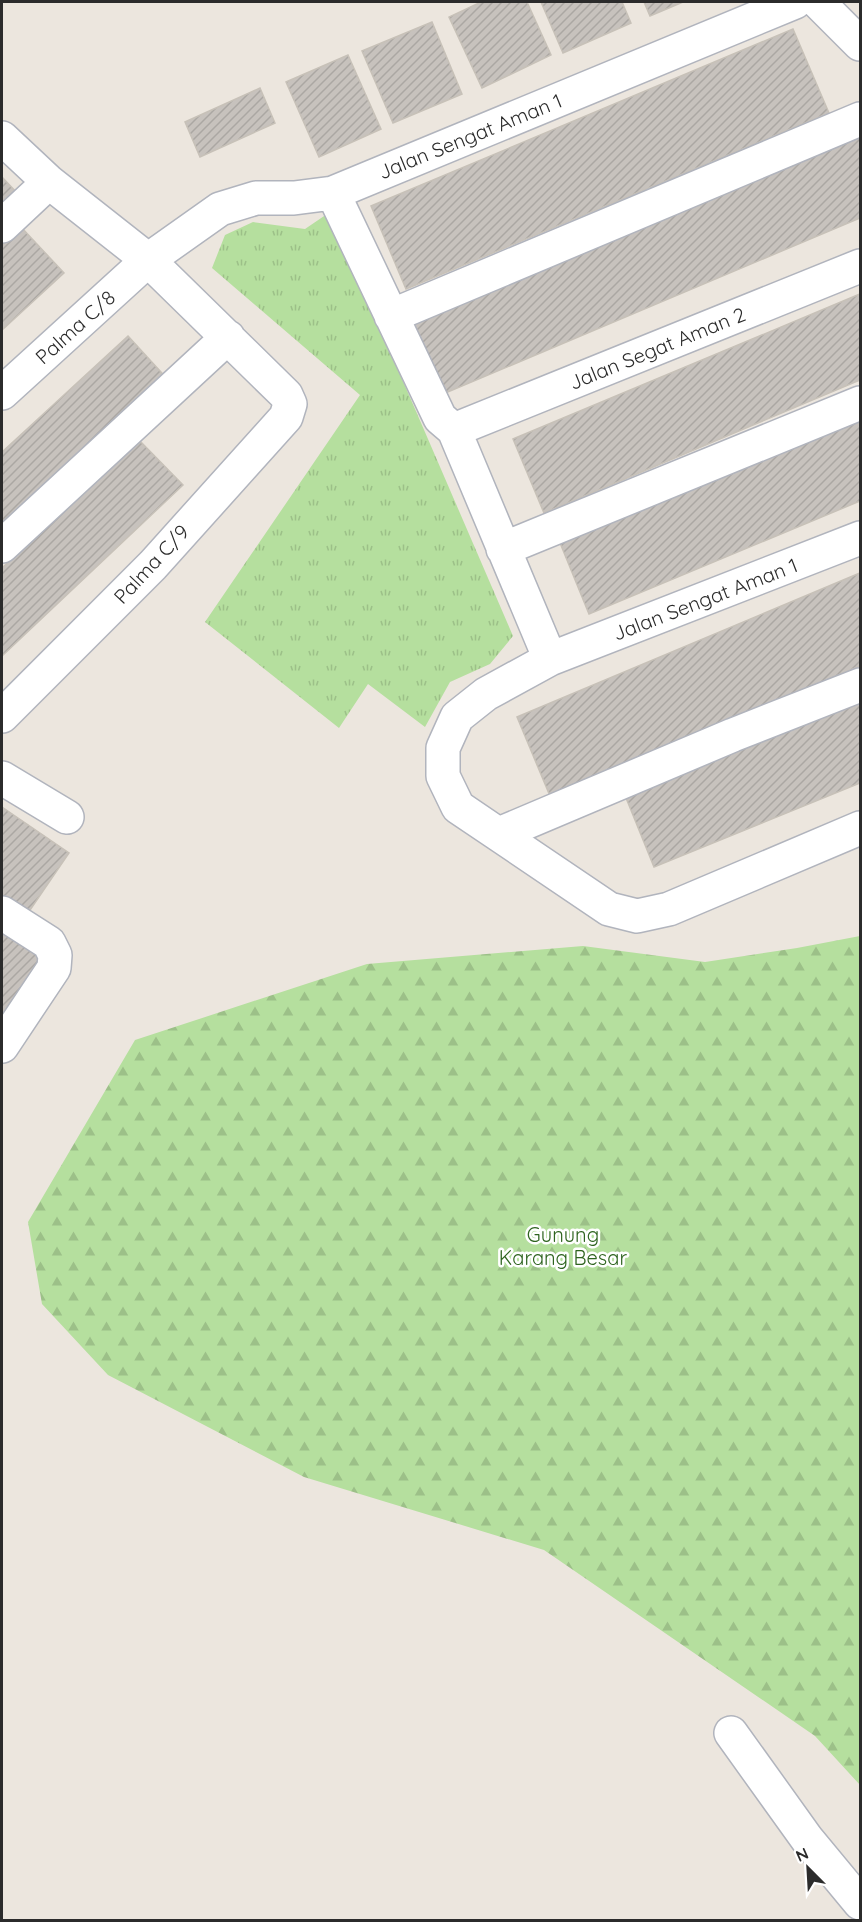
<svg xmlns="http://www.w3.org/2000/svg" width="862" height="1922" viewBox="0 0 862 1922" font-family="Quicksand,sans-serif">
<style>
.forest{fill:url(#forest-firs)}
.park{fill:url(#park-tufts)}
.building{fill:url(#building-hatch);stroke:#c7c1b8;stroke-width:1.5}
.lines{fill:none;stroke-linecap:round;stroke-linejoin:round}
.minor-casing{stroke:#b1b4bd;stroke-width:36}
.minor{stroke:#fff;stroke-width:33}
.labels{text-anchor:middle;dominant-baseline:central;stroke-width:5;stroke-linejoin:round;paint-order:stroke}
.street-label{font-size:20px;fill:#2b2b2b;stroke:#fff}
.park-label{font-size:20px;fill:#2e641f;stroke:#fff}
</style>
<defs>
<pattern id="forest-firs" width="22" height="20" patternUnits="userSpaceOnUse" patternTransform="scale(1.5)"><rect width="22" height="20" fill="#b5df9e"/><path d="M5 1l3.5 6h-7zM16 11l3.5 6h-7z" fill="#9cc088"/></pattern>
<pattern id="park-tufts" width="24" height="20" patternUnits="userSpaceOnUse" patternTransform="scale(1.5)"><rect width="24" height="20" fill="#b5df9e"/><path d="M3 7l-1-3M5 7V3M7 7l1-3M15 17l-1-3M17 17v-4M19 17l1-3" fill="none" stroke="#9cc088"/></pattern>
<pattern id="building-hatch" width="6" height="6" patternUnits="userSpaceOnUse" patternTransform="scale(1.5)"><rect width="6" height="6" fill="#c7c2bd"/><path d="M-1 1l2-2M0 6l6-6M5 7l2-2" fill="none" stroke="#aba7a3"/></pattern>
</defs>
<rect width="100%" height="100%" fill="#ece6de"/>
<!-- forest -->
<path class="forest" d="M860 936V1785L815 1736 544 1550 304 1477 108 1375 42 1304 28 1222 135 1040 367 964 583 946 705 962 797 948Z"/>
<!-- park -->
<path class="park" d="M330 212 513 636 490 664 450 682 425 727 368 684 339 728 205 622 360 395 212 268 225 235 253 222 305 229Z"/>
<!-- building -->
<path class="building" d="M481 2H527L551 55 482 88 449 17Z
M541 2H622L631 23 563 53Z
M644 2H683L650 16Z
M432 22 462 94 393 123 362 51Z
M793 29 829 113 406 289 371 206Z
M348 55 381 129 319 157 286 82Z
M260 88 275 123 200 157 185 122Z
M860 127V218L443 394 410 316Z
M2 177 18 194 2 210Z
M21 227 64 273 2 330V245Z
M860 294V380L544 513 513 439Z
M128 336 171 383 2 537V452Z
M860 413V501L589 614 558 538Z
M138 439 183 485 2 656V568Z
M860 573V666L550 796 517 717Z
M860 697V783L654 867 624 793Z
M2 807 69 853 26 916 2 900Z
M2 929 44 957 2 1022Z"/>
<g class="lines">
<defs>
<path id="minor" d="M818 2 860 44
M2 138 49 182 148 260 286 395 290 404 286 417 153 565 2 716
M333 193 440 418 454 430 550 659
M2 226 49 182
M391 316 860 119
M2 393 148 260 220 209 256 198H294L333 193 795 2
M454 430 860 266
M860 538 550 659 486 694 457 717 443 748V776L458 807 609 909 637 916 669 909 860 828
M2 546 228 337
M503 549 860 403
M2 778 67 817
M499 834 733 735 860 685
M2 913 49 943 55 955 54 968 2 1046
M731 1733 807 1839 860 1903"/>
</defs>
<!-- minor casing -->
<use href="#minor" class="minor-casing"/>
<!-- minor -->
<use href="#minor" class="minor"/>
</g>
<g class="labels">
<!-- street labels -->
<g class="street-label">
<text transform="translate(470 136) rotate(-22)">Jalan Sengat Aman 1</text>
<text transform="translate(75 327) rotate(-42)">Palma C/8</text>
<text transform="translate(657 348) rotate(-22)">Jalan Segat Aman 2</text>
<text transform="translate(151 564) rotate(-47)">Palma C/9</text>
<text transform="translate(705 599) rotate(-21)">Jalan Sengat Aman 1</text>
</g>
<!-- park labels -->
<g class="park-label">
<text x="563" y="1234">Gunung<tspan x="563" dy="23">Karang Besar</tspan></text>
</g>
</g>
<!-- border -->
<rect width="862" height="1922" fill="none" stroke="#2b2b2b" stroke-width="6"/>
<!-- north arrow -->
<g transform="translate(808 1868) rotate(336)" stroke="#ffffff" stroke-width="4.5" paint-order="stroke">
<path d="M0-4.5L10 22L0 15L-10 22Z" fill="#2b2b2b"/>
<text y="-9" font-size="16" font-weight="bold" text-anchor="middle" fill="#2b2b2b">N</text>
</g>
</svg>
